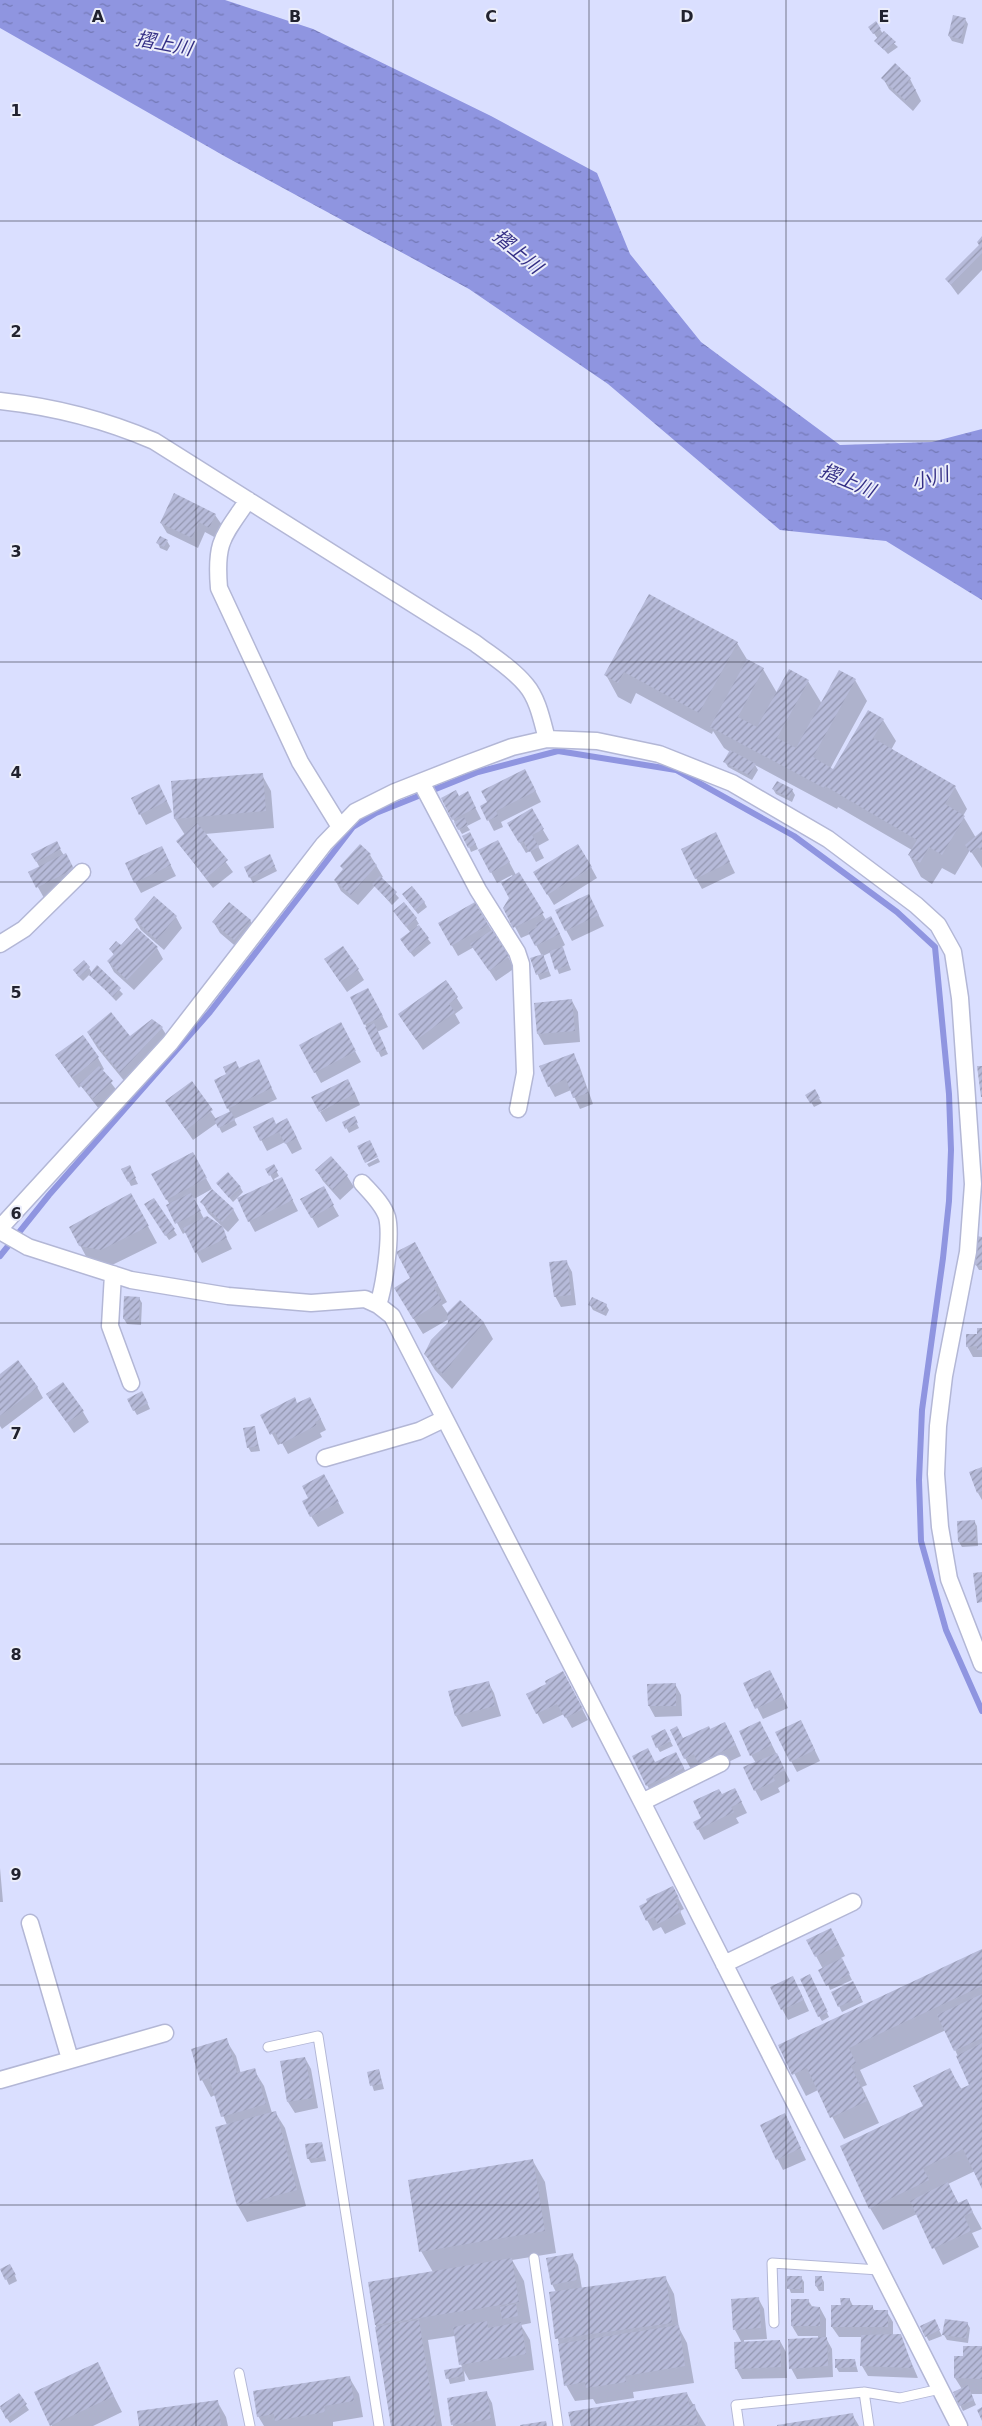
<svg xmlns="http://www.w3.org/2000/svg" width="982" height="2426" viewBox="0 0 982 2426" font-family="'DejaVu Sans','Noto Sans JP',sans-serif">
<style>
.water{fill:url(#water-ripples)}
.shadow{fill:#0003}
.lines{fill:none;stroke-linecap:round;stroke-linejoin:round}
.stream{stroke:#8f95e0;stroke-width:6}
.building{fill:url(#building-hatch)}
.lane-casing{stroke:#b3b7d6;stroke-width:11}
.street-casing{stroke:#b3b7d6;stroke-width:19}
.lane{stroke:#fff;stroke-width:9}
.street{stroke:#fff;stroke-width:16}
.grid{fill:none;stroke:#21222e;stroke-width:1;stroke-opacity:0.55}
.labels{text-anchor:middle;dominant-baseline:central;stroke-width:4;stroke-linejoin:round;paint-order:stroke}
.water-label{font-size:19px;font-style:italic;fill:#342f85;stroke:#ebedfa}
.grid-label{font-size:16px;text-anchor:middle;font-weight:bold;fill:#21222e;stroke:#ebedfa;stroke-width:4;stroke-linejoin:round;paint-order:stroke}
</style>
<defs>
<pattern id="water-ripples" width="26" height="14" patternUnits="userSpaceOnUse" patternTransform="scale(1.25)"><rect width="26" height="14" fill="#8f95e0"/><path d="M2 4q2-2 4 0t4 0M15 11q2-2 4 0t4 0" fill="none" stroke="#7479b6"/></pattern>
<pattern id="building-hatch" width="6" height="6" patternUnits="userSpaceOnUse" patternTransform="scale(1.25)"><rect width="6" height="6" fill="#b6bad9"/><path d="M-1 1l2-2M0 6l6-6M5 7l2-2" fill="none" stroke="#9497b0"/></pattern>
</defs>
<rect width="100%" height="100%" fill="#dadfff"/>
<!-- water -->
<path class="water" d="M0 0H225L313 29 491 116 597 173 630 254 701 342 840 445 932 442 982 429V600L886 541 780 530 608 384 469 289 226 157 0 28Z"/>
<!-- shadow -->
<path class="shadow" d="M965 19 968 24 963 44 952 41 949 36Z
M876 23 883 34 898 47 888 54 876 41 878 39 873 32Z
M883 78 910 79 921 101 913 111 889 89Z
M982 238V270L958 295 947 280 980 246Z
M215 515 222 525 216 538 205 532 198 548 167 533 161 523Z
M167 541 170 546 167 551 160 548 158 543Z
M737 643 748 661 763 669 777 693 808 681 822 704 855 680 867 701 830 769 833 771 883 720 896 741 891 750 955 787 967 809 963 816 976 838 982 832V868L970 850 955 875 942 868 932 884 921 877 909 855 912 850 838 807 837 809 755 765 758 770 752 780 728 767 725 762 730 752 724 748 713 731 712 734 636 693 631 704 618 697 606 675Z
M262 775 271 791 274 828 205 834 233 872 213 888 177 841 185 835 175 819 172 782Z
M531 782 541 802 501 822 503 827 494 831 481 806Z
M777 782 792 790 795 795 792 802 776 794 773 789Z
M165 797 172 812 146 825 132 799Z
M459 797 473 803 481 819 467 826 470 830 462 834 453 819Z
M531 810 549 840 538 846 544 858 536 862 530 851 526 853 508 823Z
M473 838 478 849 471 852 469 847Z
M56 843 80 880 44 898 30 873 40 868 33 855Z
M721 845 735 873 702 889 696 878Z
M504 852 516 875 518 873 546 920 557 928 565 945 562 947 571 970 559 974 551 952 543 956 551 976 540 980 538 975 532 959 542 956 530 934 521 938 505 908 511 898 513 877 512 875 497 883 491 872Z
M370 855 383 877 381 878 399 898 392 905 375 886 358 905 341 891 335 880Z
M167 858 176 876 141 893 135 882Z
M272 861 277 871 253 883 245 868Z
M591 867 597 878 554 905 534 872Z
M403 895 424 902 427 907 418 914Z
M475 903 515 968 496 981 474 947 458 956 439 923Z
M404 904 416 919 419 924 417 925 431 943 414 957 404 945 411 933 398 917Z
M594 906 604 926 572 941 566 930Z
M176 917 182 928 164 950 141 930 135 920Z
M250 920 256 931 240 950 220 933 214 923Z
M121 947 157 948 163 959 134 990 114 972 108 961 114 955 110 949Z
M97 967 123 994 116 1001 90 974 83 981 77 975 89 968 92 973Z
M332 970H358L364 980 347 992Z
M446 981 463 1008 455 1014 460 1023 423 1050 399 1014Z
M352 997 374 1000 388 1027 377 1032 388 1054 381 1057Z
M572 1001 578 1012 580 1042 544 1045 538 1034 535 1004Z
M152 1020 162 1028 172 1044 130 1088 98 1049 88 1033 130 1038Z
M345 1033 361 1062 321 1083 315 1072Z
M82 1037 98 1058 104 1069 102 1071 118 1092 99 1109 81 1086 79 1088 56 1056Z
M573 1055 579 1065 593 1104 580 1109 571 1090 555 1097 549 1086Z
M258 1061 277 1099 234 1119 237 1125 222 1133 217 1123 193 1140 166 1101 191 1083 216 1119 230 1112 228 1108 240 1069Z
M354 1091 360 1105 326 1122 320 1112Z
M814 1091 822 1103 814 1107 807 1095Z
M354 1118 359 1128 349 1133 344 1123Z
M276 1125 293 1130 302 1149 292 1154 285 1142 267 1151 255 1128Z
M192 1153 212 1189 194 1199 204 1219 221 1227 232 1249 202 1263 186 1232 183 1234 177 1223 168 1206 170 1205 153 1175Z
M331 1158 347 1176 354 1187 340 1200 323 1181 317 1171Z
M378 1158 380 1162 369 1167 367 1164Z
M273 1165 279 1176 274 1179 275 1181 287 1189 298 1211 255 1232 249 1221 274 1182 267 1169Z
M132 1172 138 1184 131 1186 129 1182Z
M217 1183 240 1187 243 1192 233 1202Z
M323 1188 339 1216 318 1228 302 1200Z
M131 1195 157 1243 110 1266 89 1262 80 1245Z
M154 1199 177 1235 169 1240 148 1209Z
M202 1202 233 1209 239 1220 228 1232 208 1213Z
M982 1238V1270H979L976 1265Z
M424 1260 447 1302 442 1305 448 1314 460 1301 484 1323 493 1339 452 1389 435 1370 425 1354 450 1324 449 1319 423 1334 405 1305 412 1279Z
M566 1261 572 1272 576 1305 561 1307 555 1296Z
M139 1298 142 1303 141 1325 127 1324 124 1319Z
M590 1305H606L609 1310 606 1316 593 1310Z
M982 1330V1357H973L967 1346Z
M0 1376 37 1387 43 1398 2 1429 0 1426Z
M145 1398 150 1409 137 1415 134 1410Z
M54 1404 83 1412 89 1422 74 1433Z
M297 1405 316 1409 326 1430 320 1433 322 1437 288 1454 282 1443 278 1445 262 1415Z
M254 1427 260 1451 251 1452 248 1447Z
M982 1469V1500L978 1493Z
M330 1487 344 1513 318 1527 311 1516 310 1499Z
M974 1521 977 1526 978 1546 962 1547 959 1542Z
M488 1682 494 1693 501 1716 462 1727 456 1716 450 1692Z
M776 1682 788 1708 763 1719 745 1684Z
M569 1684 588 1720 572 1728 564 1714 543 1724 537 1713Z
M675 1684 681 1695 682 1716 655 1717 649 1706V1685Z
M710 1731 731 1734 741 1756 705 1773 691 1769 685 1758 684 1739Z
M806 1732 820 1761 797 1772 791 1761Z
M766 1733 790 1781 778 1788 780 1792 761 1801 755 1790 756 1763 751 1755Z
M667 1735 673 1746 660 1752 657 1747Z
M656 1763 682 1764 689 1779 653 1796 647 1785Z
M735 1789 747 1813 736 1818 739 1823 704 1840 698 1829 702 1819 722 1796Z
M0 1868 3 1902H0Z
M673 1888 684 1909 680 1911 686 1924 665 1934 661 1927 653 1931 647 1920Z
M831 1929 845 1956 841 1958 852 1980 830 1990 823 1969 816 1956Z
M982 1951V2186L975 2171 948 2184 959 2204 966 2200 982 2229 972 2233 979 2247 943 2265 917 2214 883 2230 870 2208 925 2107 950 2070 962 2090 971 2085 946 2030 860 2070 867 2085 862 2087 879 2123 844 2139 818 2090 806 2096 780 2046Z
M812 1981 829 2017 822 2021 819 2016Z
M771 1988 799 1989 809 2011 788 2020Z
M856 1988 863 2002 842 2012 832 1992Z
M226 2040 236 2056 241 2074 254 2070 264 2086 272 2113 275 2112 285 2128 306 2206 247 2222 238 2206 227 2125 215 2095 211 2097 202 2080 193 2050Z
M305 2058 311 2069 318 2108 295 2113 288 2102 281 2062Z
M379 2070 384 2089 374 2091 368 2073Z
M761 2126H790L806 2160 783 2170Z
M322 2143 326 2161 311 2163 308 2158Z
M533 2161 545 2182 556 2253 512 2260 524 2281 531 2323 521 2325 530 2340 534 2370 469 2380 464 2371 465 2381 450 2384 446 2371 462 2368 455 2336 428 2340 442 2426H392L369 2283 433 2272 421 2251Z
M572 2255 578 2265 582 2289 665 2277 674 2294 679 2328 687 2343 694 2383 633 2392 634 2398 596 2404 593 2399 575 2401 566 2385 550 2293 556 2292 552 2284Z
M2 2270 13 2271 17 2281 9 2285Z
M801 2277 804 2282V2293H791L789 2288Z
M821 2277 824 2282V2291H819L816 2286Z
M758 2298 764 2309 767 2339 744 2340V2343L780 2341 786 2352 787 2378 742 2379 736 2368 742 2343 735 2330Z
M808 2300 813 2308H820L826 2319V2338L832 2349 833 2377 797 2379 791 2368 818 2339V2336H798L792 2326Z
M850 2300 853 2306H872L875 2312H887L893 2322V2336H900L918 2378 868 2376 862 2366 863 2337H839L832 2327 842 2306Z
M967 2323 970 2328 968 2343 947 2340 944 2335Z
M937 2326 942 2336 929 2341 926 2336Z
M982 2347V2394H971L976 2405 963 2411 954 2393 962 2389 955 2378 964 2357Z
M855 2361 858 2372H839L836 2367Z
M97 2363 122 2412 93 2426H52L36 2392Z
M349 2377 359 2394 363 2417 333 2422V2426H264L258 2416Z
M486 2392 492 2403 496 2426H453L448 2399Z
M18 2394 29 2410 10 2423 0 2408Z
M687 2394 706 2426H572L570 2413Z
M217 2401 226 2417 228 2426H141Z
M852 2414 859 2426H778Z"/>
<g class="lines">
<!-- stream -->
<path class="stream" d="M0 1256 49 1195 210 1012 353 827 376 813 478 772 558 751 676 770 794 836 897 912 935 947 949 1094 951 1150 949 1201 943 1258 922 1410 919 1480 921 1541 946 1630 982 1711"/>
</g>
<!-- building -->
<path class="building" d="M953 15 966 18 961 39 948 36Z
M876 21 881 29 873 34 868 27Z
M884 31 896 42 884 50 874 41Z
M895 63 911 78 908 82 916 90 906 101 881 78Z
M982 236V253L951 285 945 279 979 245 977 242Z
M174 493 216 514 209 528 199 522 192 538 160 523Z
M160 536 168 540 164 547 156 543Z
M649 594 738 642 699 713 624 672 618 683 604 675Z
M747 659 764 668 738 717 757 727 789 669 809 680 777 738 796 748 839 670 856 679 813 757 833 769 868 710 884 719 873 738 956 786 945 804 965 816 942 855 929 847 920 863 908 855 917 840 825 786 824 788 710 727Z
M730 750 756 764 749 775 723 762Z
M525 769 536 791 496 811 498 816 487 821 480 806 487 802 481 791Z
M263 773 266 811 174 819 171 781Z
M777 781 793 789 789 798 772 789Z
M159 784 167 801 139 815 131 798Z
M456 790 459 796 468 791 476 808 452 820 441 798Z
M532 808 544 829 532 835 539 847 529 852 523 841 519 843 507 823Z
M464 817 468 825 458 830 454 822Z
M197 823 228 860 206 878 176 841Z
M982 831V851L978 847 971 853 965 845Z
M470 832 476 844 468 848 462 836Z
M716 832 730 862 695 879 681 849Z
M498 840 510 862 490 873 478 850Z
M57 841 61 849 36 862 31 854Z
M360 844 371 854 368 857 377 865 351 895 334 880 343 869 340 866Z
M578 844 592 867 547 895 533 872Z
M162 846 171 865 134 883 125 863Z
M66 853 74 869 36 888 28 872Z
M270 854 275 866 249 878 244 867Z
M519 872 544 913 513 928 503 908 509 898 501 883Z
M380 876 397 892 389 901 372 884Z
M412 886 425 902 415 910 402 894Z
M589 894 599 915 565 931 555 910Z
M154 896 177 916 157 940 134 919Z
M229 902 251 920 234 940 212 922Z
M404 902 417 918 406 927 393 911Z
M475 902 488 925 451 946 438 923Z
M551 916 560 934 535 946 528 932 537 927 536 924Z
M419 925 429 938 410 953 400 939Z
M137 928 158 947 127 980 107 961 114 954 109 949 116 941 121 945Z
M492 930 510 956 489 971 470 944Z
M343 946 359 969 340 982 324 959Z
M563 947 569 965 555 970 549 951Z
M543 954 549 971 536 975 530 958Z
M84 960 90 967 79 977 73 970Z
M97 965 121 988 113 997 89 975Z
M446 980 458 997 449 1004 455 1012 416 1040 398 1014Z
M368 988 383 1016 364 1025 350 997Z
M572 999 575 1031 537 1034 534 1003Z
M111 1012 130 1036 152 1019 163 1027 120 1073 87 1032Z
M341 1022 356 1051 314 1073 299 1045Z
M374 1023 386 1049 377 1052 365 1027Z
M83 1035 99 1057 72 1078 55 1055Z
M574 1053 588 1093 573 1098 566 1079 548 1087 539 1066Z
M259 1059 272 1088 227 1109 214 1080 226 1074 223 1067 236 1061 239 1068Z
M99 1066 113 1081 93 1099 79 1084Z
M977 1066H982V1097H981Z
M348 1079 355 1094 319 1112 311 1097Z
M192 1081 213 1110 186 1130 165 1101Z
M815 1089 820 1098 810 1103 805 1095Z
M231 1111 235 1120 218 1128 214 1119Z
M355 1116 358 1123 345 1129 342 1122Z
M273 1117 276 1124 287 1118 297 1138 285 1144 279 1132 260 1141 253 1127Z
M370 1140 378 1157 365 1163 357 1146Z
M193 1152 207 1178 166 1200 151 1174Z
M331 1156 348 1175 333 1190 315 1170Z
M274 1164 278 1171 269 1176 265 1169Z
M130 1165 136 1178 128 1182 121 1169Z
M228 1172 241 1187 229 1198 216 1183Z
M282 1177 293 1200 248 1222 237 1198Z
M324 1186 334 1205 311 1218 300 1199Z
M212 1189 234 1209 222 1222 200 1202Z
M131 1193 149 1226 101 1250 79 1246 69 1227Z
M191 1193 201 1211 175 1224 166 1205Z
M154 1198 175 1229 165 1236 144 1204Z
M207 1216 223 1227 227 1238 195 1253 183 1228Z
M977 1236 982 1237V1266L974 1265Z
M415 1242 438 1285 434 1288 442 1301 413 1319 394 1288 410 1278 396 1252Z
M567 1260 571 1295 554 1297 549 1262Z
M124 1296 140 1297 139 1320 123 1319Z
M592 1297 607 1304 604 1312 588 1305Z
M460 1300 484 1322 443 1374 424 1354 431 1340 448 1323 447 1313Z
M977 1328H982V1350H977V1346L966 1347V1334H977Z
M18 1360 38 1387 0 1416V1374Z
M63 1382 84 1411 67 1423 46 1394Z
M142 1391 148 1403 133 1411 127 1399Z
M295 1397 297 1403 310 1397 321 1419 315 1422 317 1425 281 1444 275 1432 270 1435 260 1415Z
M255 1426 258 1446 247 1448 243 1428Z
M982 1467V1491L977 1493 969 1472Z
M324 1474 339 1502 310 1517 302 1501 308 1498 302 1486Z
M975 1520 976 1541 958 1542 957 1521Z
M982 1572V1602L977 1603 973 1573Z
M770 1670 783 1696 755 1709 743 1683Z
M563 1671 583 1709 565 1718 557 1704 536 1714 526 1694 546 1684 545 1681Z
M489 1681 495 1706 455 1716 448 1691Z
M676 1683V1706H648L647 1684Z
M801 1720 815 1750 790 1762 775 1732Z
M760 1721 772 1745 750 1756 739 1731Z
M725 1722 736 1745 698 1763 694 1754 684 1759 670 1730 677 1726 683 1738 709 1726 710 1729Z
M665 1729 671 1741 656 1748 651 1736Z
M648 1748 655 1762 676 1752 684 1768 646 1786 632 1756Z
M777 1753 785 1770 773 1776 775 1781 754 1791 743 1767Z
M735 1788 742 1802 731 1807 734 1812 697 1830 693 1822 701 1818 693 1801 719 1789 722 1794Z
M673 1886 679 1898 675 1900 681 1912 658 1924 654 1917 646 1921 639 1906 647 1902 646 1899Z
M831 1928 839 1945 815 1957 806 1940Z
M982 1949V1986L849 2048 856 2063 851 2066 867 2101 830 2118 807 2068 792 2075 778 2045Z
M842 1958 850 1974 826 1986 818 1970Z
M810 1974 828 2012 818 2017 800 1979Z
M793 1976 804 2000 781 2010 770 1987Z
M853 1981 861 1997 838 2007 831 1992Z
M982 1994V2038L954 2051 937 2015Z
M227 2038 237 2073 255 2068 266 2104 221 2117 209 2078 200 2081 191 2049Z
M982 2043V2189L963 2149 923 2168 929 2180 869 2209 840 2146 923 2106 913 2086 950 2068 960 2089 969 2085 956 2056Z
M305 2057 313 2098 287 2102 280 2061Z
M379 2069 382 2084 370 2086 367 2072Z
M276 2111 297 2190 237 2206 215 2127Z
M785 2113 801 2148 776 2160 760 2125Z
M322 2142 324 2157 307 2159 305 2144Z
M533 2159 545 2231 419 2252 408 2180Z
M948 2182 958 2203 967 2199 973 2212 964 2216 971 2231 932 2249 910 2201Z
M573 2253 577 2280 551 2285 546 2258Z
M512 2258 519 2302 375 2325 368 2282Z
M10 2264 16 2275 5 2280 0 2269Z
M666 2276 672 2323 555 2339 549 2292Z
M787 2276H802V2289H787Z
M815 2276H822V2287L815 2286Z
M759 2297 761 2328 733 2330 731 2299Z
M840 2298H850V2305H873V2310H888V2327H831V2305H841Z
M791 2299H809V2306L820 2307V2326H791Z
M516 2304 518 2316 502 2319 500 2307Z
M935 2319 940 2330 925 2337 920 2326Z
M945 2319 968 2322 966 2338 942 2335Z
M419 2320 436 2426H391L375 2327Z
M487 2321 488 2328 521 2322 526 2354 459 2365 453 2327Z
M679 2325 685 2366 625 2376 626 2382 586 2388 585 2382 564 2386 558 2344Z
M901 2334 913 2368 860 2366 861 2335Z
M827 2337 828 2366 789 2369 788 2339Z
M780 2340 781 2367 735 2369 734 2342Z
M963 2346H982V2379L954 2378V2356H963Z
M835 2359H855L856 2367 835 2368Z
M98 2362 114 2396 50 2426 34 2392Z
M462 2367 463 2376 446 2379 444 2370Z
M350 2376 354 2401 324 2406 325 2412 275 2421 274 2414 257 2417 253 2391Z
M968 2385 974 2400 959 2406 953 2392Z
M487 2391 491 2419 451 2425 447 2398Z
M687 2392 689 2405 695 2404 698 2425 571 2426 568 2412Z
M19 2393 27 2404 6 2419 0 2406Z
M218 2400 221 2426H139L137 2411Z
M982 2407V2421L977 2410Z
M853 2413 855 2426H777V2425Z
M546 2421 547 2426H520V2425Z"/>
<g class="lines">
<defs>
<path id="lane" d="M268 2047 318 2036 379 2426
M534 2258 558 2426
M774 2323 772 2263 879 2270
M239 2373 250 2426
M864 2392 869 2426
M739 2426 736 2405 864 2392 900 2398 940 2389"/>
<path id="street" d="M0 401C55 407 103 419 154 441L475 643C492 656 512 668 526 685 538 699 542 721 547 739
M248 500C223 537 215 541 219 588L300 762 340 827
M421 782 478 890 517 952 521 964 525 1073 518 1109
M0 944 24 929 82 872
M362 1183C371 1193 383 1204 387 1217 392 1236 384 1287 378 1305
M0 1228 170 1043 324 844 355 812 395 792 461 766 512 747 547 739 597 741 659 754 732 783 828 839 916 905 938 925 953 952 960 998 973 1184 968 1252 944 1376 938 1426 936 1474 940 1527 949 1579 982 1664
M0 1231 28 1247 131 1280 228 1296 311 1303 365 1299 378 1305 392 1316 642 1802 959 2426
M113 1274 110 1326 131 1383
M325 1458 419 1431 444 1419
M642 1802 721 1763
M30 1923 70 2059
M724 1964 853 1902
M0 2080 165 2033"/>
</defs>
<!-- lane casing -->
<use href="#lane" class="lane-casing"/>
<!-- street casing -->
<use href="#street" class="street-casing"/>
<!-- lane -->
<use href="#lane" class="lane"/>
<!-- street -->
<use href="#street" class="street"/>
</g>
<!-- grid -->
<path class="grid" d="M196 0V2426M393 0V2426M589 0V2426M786 0V2426M0 221H982M0 441H982M0 662H982M0 882H982M0 1103H982M0 1323H982M0 1544H982M0 1764H982M0 1985H982M0 2205H982"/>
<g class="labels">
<!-- water labels -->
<g class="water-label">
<text transform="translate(164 43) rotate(11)">摺上川</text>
<text transform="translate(518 251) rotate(40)">摺上川</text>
<text transform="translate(930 478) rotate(-15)">小川</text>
<text transform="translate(848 480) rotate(23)">摺上川</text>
</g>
</g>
<g class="grid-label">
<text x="98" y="22">A</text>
<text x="295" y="22">B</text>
<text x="491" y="22">C</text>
<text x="687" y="22">D</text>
<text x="884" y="22">E</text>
<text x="16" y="116">1</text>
<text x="16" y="337">2</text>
<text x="16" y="557">3</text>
<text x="16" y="778">4</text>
<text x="16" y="998">5</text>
<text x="16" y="1219">6</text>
<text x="16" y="1439">7</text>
<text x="16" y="1660">8</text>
<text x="16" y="1880">9</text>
</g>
</svg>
